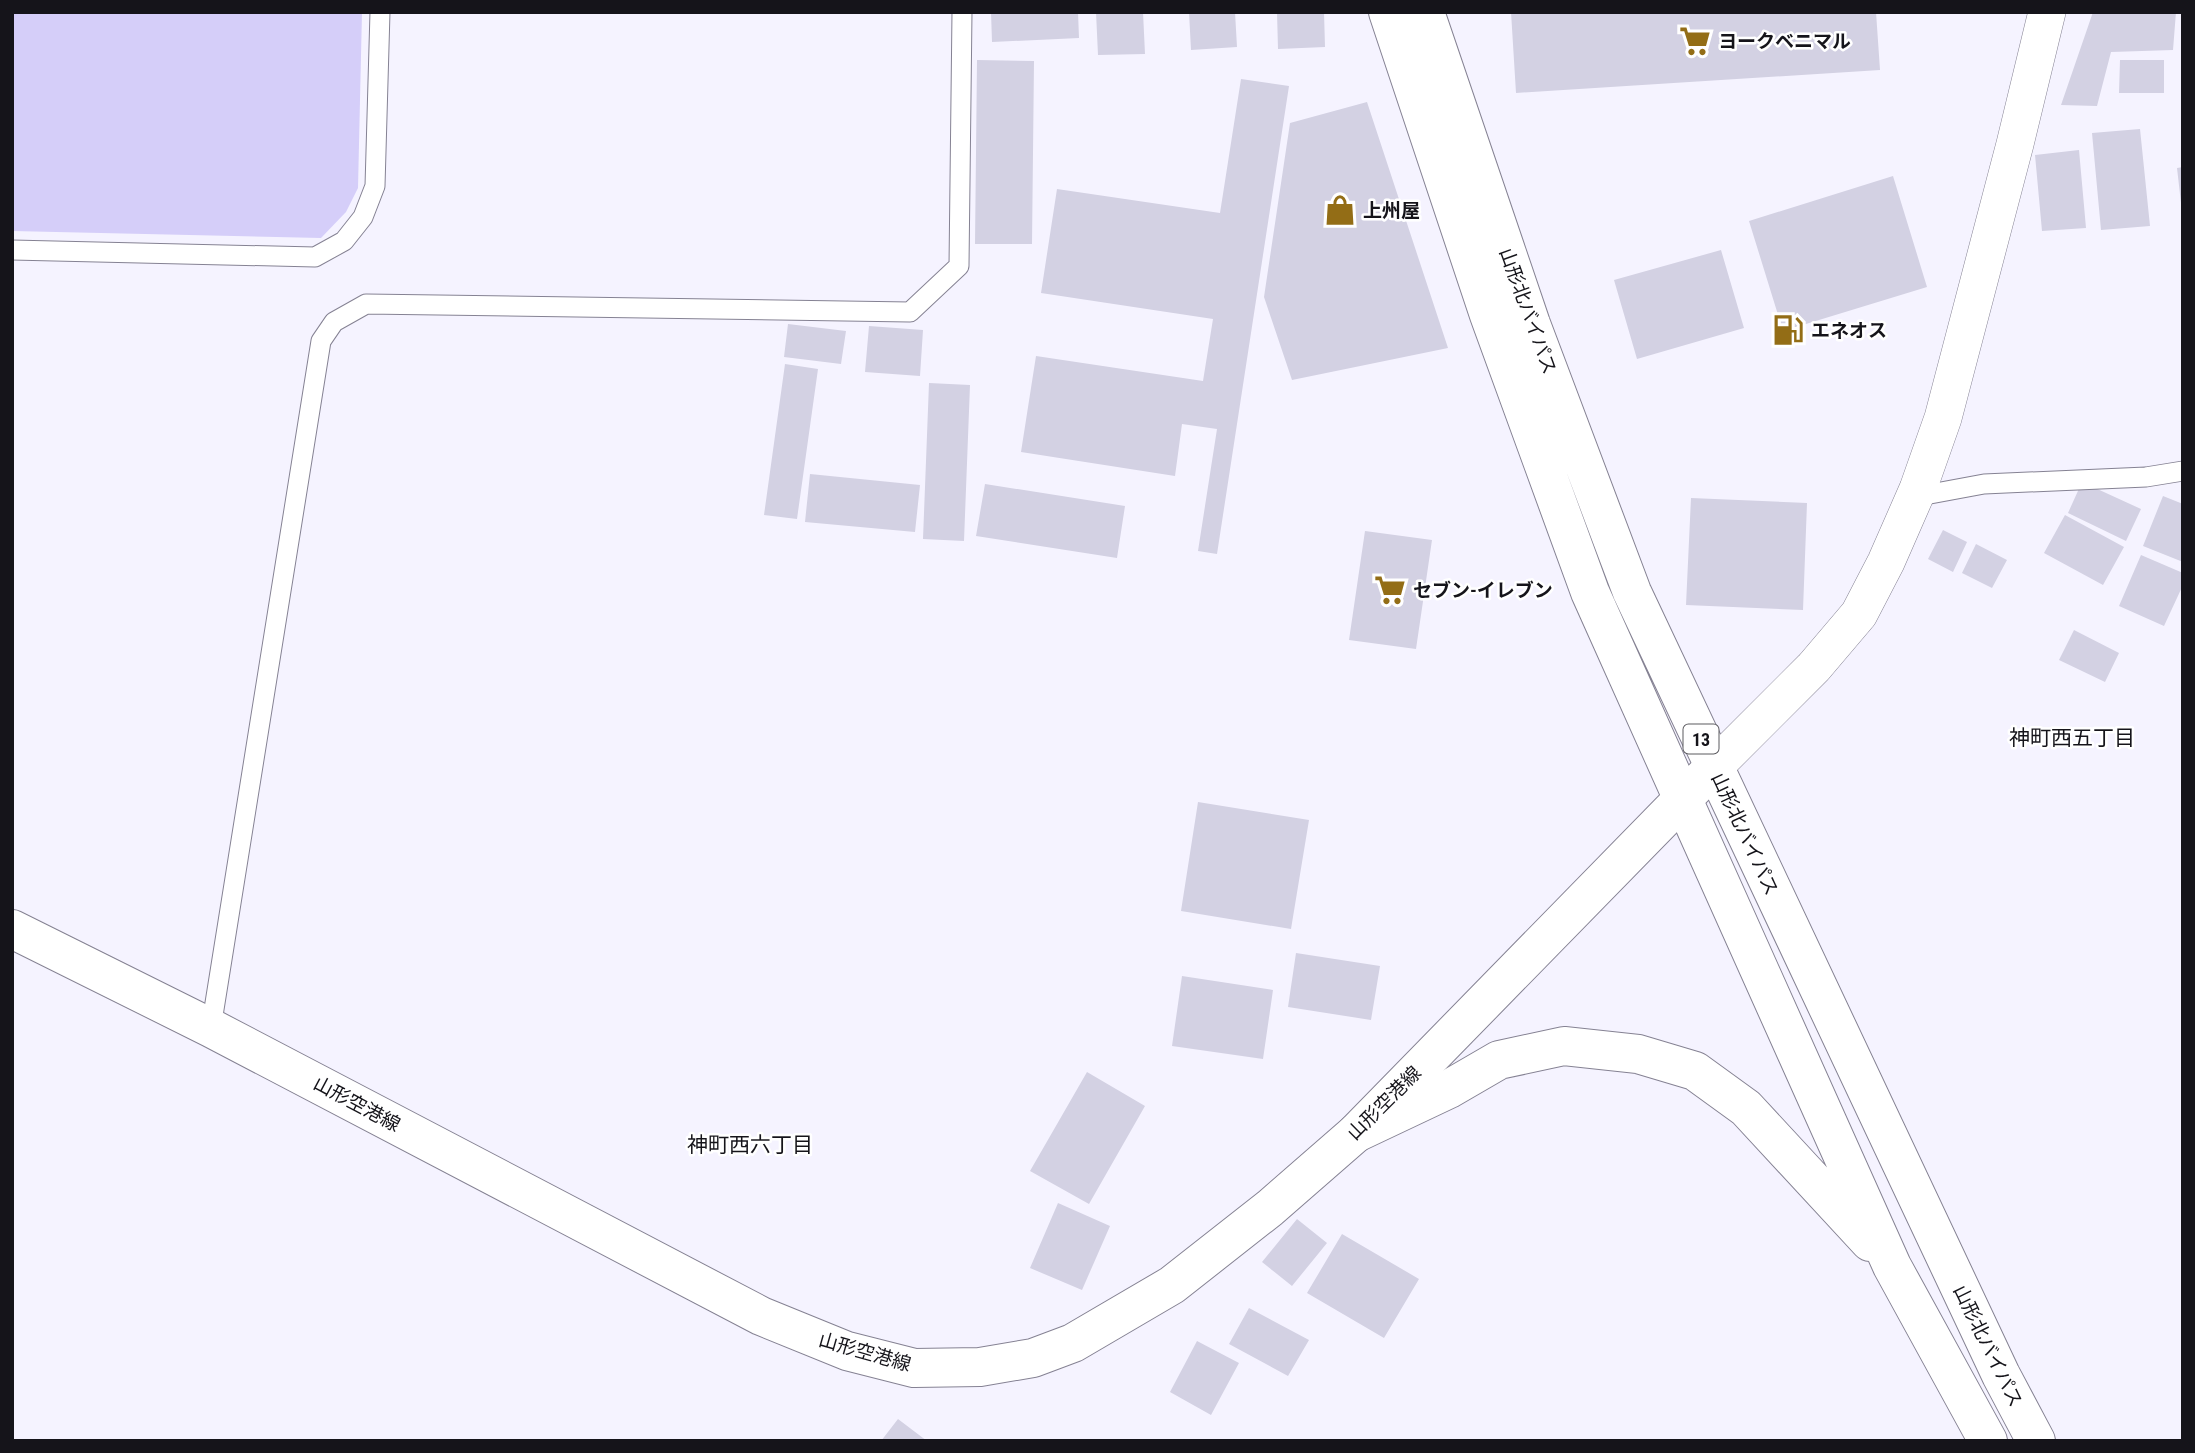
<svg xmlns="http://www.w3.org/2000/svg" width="2195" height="1453" viewBox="0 0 2195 1453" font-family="'Roboto Condensed','Noto Sans JP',sans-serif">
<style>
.green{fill:#d5cef9}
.building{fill:#d3d1e3}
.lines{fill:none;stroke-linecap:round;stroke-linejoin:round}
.service-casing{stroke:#858293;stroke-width:21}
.minor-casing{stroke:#858293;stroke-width:38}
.secondary-casing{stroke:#858293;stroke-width:40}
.trunk-casing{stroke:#858293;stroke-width:40}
.service{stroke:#fff;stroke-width:19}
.minor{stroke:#fff;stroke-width:37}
.secondary{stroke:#fff;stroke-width:38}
.trunk{stroke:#fff;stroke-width:38}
.labels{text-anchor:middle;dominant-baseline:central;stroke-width:5;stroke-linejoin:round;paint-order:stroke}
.shield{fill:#fff;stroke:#5b5a5f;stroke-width:2}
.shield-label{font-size:18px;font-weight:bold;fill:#15141a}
.poi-label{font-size:19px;font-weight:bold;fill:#15141a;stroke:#fff;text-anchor:start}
.street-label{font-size:19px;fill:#15141a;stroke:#fff}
.neighbourhood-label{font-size:21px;fill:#15141a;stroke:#fff}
</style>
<rect width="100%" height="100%" fill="#f5f3ff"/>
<!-- green -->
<path class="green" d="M12 12H362L358 188 346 212 321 238 12 231Z"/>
<!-- building -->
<path class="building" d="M991 12H1078L1079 38 992 42Z
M1096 12H1143L1145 54 1098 55Z
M1189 12H1235L1237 47 1191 50Z
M1277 12H1324L1325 47 1278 49Z
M1511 12H1876L1880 70 1516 93Z
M2093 12H2176L2173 50 2111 52 2097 106 2061 105Z
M977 60 1034 61 1032 244H975Z
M2120 60H2164V93H2119Z
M1241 79 1289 86 1217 554 1198 551 1217 429 1182 424 1175 476 1021 452 1036 356 1203 381 1213 319 1041 293 1057 189 1220 213Z
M1367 102 1448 348 1292 380 1264 297 1290 123Z
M2140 129 2150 226 2101 230 2092 133Z
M2079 150 2086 228 2042 231 2035 155Z
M2183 167V202L2181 203 2177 168Z
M1893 176 1927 287 1783 331 1749 221Z
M1721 250 1744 328 1637 359 1614 280Z
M788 324 846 331 841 364 784 357Z
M869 326 923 330 920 376 865 372Z
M785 364 818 369 797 519 764 515Z
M929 383 970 385 964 541 923 539Z
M810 474 920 485 915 532 805 522Z
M2082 482 2141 509 2126 541 2068 513Z
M985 484 1125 506 1117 558 976 536Z
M2163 496 2183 504V562L2143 546Z
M1691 498 1807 503 1803 610 1686 605Z
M2065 515 2124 547 2103 585 2044 553Z
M1943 530 1967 542 1953 572 1928 559Z
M1365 531 1432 540 1416 649 1349 640Z
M1976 544 2007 560 1992 588 1962 573Z
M2141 555 2183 573V585L2164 626 2119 606Z
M2074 630 2119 653 2105 682 2059 660Z
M1198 802 1309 820 1291 929 1181 911Z
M1296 953 1380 966 1371 1020 1288 1007Z
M1182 976 1273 990 1263 1059 1172 1046Z
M1087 1072 1145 1106 1089 1204 1030 1171Z
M1058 1203 1110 1226 1082 1290 1030 1268Z
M1297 1219 1327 1243 1292 1286 1262 1262Z
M1342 1234 1419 1279 1384 1338 1307 1293Z
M1249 1308 1309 1340 1288 1376 1229 1344Z
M1197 1341 1239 1363 1211 1415 1170 1392Z
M898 1419 927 1441H881Z"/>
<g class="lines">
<defs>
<path id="service" d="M12 250 315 257 344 241 363 217 375 186 380 12
M1914 497 1984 484 2146 477 2183 471
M211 1028 321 341 334 322 366 304 910 312 959 266 962 12"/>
<path id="minor" d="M1714 767 1814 667 1859 614 1886 562 1918 489 1943 418 2015 144 2047 12"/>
<path id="secondary" d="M12 929 211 1028 761 1316 847 1351 914 1368 980 1367 1033 1358 1073 1343 1172 1285 1270 1208 1356 1133 1714 767"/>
<path id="trunk" d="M1388 12 1489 315 1590 592 1892 1266 1988 1441
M1425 12 1531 324 1632 592 2001 1375 2036 1441
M1356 1133 1449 1089 1499 1060 1564 1046 1638 1054 1695 1071 1746 1108 1870 1242"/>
</defs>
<!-- service casing -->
<use href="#service" class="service-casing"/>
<!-- minor casing -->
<use href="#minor" class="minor-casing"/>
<!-- secondary casing -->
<use href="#secondary" class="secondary-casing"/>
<!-- trunk casing -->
<use href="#trunk" class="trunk-casing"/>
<!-- service -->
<use href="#service" class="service"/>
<!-- minor -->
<use href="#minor" class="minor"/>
<!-- secondary -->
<use href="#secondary" class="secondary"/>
<!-- trunk -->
<use href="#trunk" class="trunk"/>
</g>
<!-- icons -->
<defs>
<symbol id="supermarket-bare" viewBox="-9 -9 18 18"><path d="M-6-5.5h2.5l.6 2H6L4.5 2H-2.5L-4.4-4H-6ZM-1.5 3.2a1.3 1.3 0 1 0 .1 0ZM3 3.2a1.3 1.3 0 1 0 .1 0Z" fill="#936d16" stroke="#fff" stroke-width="2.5" paint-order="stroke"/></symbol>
<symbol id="shop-bare" viewBox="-9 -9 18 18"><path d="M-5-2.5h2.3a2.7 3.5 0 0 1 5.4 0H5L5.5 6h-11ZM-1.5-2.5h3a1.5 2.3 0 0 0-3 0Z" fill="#936d16" stroke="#fff" stroke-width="2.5" paint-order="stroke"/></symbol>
<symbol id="fuel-bare" viewBox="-9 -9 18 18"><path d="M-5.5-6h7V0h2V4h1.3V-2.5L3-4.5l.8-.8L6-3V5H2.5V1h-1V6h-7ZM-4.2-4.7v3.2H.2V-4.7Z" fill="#936d16" stroke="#fff" stroke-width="2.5" paint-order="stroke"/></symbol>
</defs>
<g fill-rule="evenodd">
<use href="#supermarket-bare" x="1673" y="19" width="44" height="44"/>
<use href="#shop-bare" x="1318" y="188" width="44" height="44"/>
<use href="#fuel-bare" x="1766" y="308" width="44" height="44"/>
<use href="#supermarket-bare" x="1368" y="568" width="44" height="44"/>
</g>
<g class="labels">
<!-- shield labels -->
<rect class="shield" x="1683.5" y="724.5" width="35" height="29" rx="5"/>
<g class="shield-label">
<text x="1701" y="739">13</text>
</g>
<!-- poi labels -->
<g class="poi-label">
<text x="1718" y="41">ヨークベニマル</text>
<text x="1363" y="210">上州屋</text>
<text x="1811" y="330">エネオス</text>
<text x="1413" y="590">セブン-イレブン</text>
</g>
<!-- street labels -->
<g class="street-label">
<text transform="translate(1528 311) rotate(70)">山形北バイパス</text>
<text transform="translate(1745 834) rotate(65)">山形北バイパス</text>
<text transform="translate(1384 1103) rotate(-45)">山形空港線</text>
<text transform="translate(357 1104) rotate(28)">山形空港線</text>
<text transform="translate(1988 1346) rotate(64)">山形北バイパス</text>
<text transform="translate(865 1352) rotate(16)">山形空港線</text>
</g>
<!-- neighbourhood labels -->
<g class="neighbourhood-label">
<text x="2072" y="738">神町西五丁目</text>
<text x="750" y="1145">神町西六丁目</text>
</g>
</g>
<!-- border -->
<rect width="2195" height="1453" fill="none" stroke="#15141a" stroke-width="28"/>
</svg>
